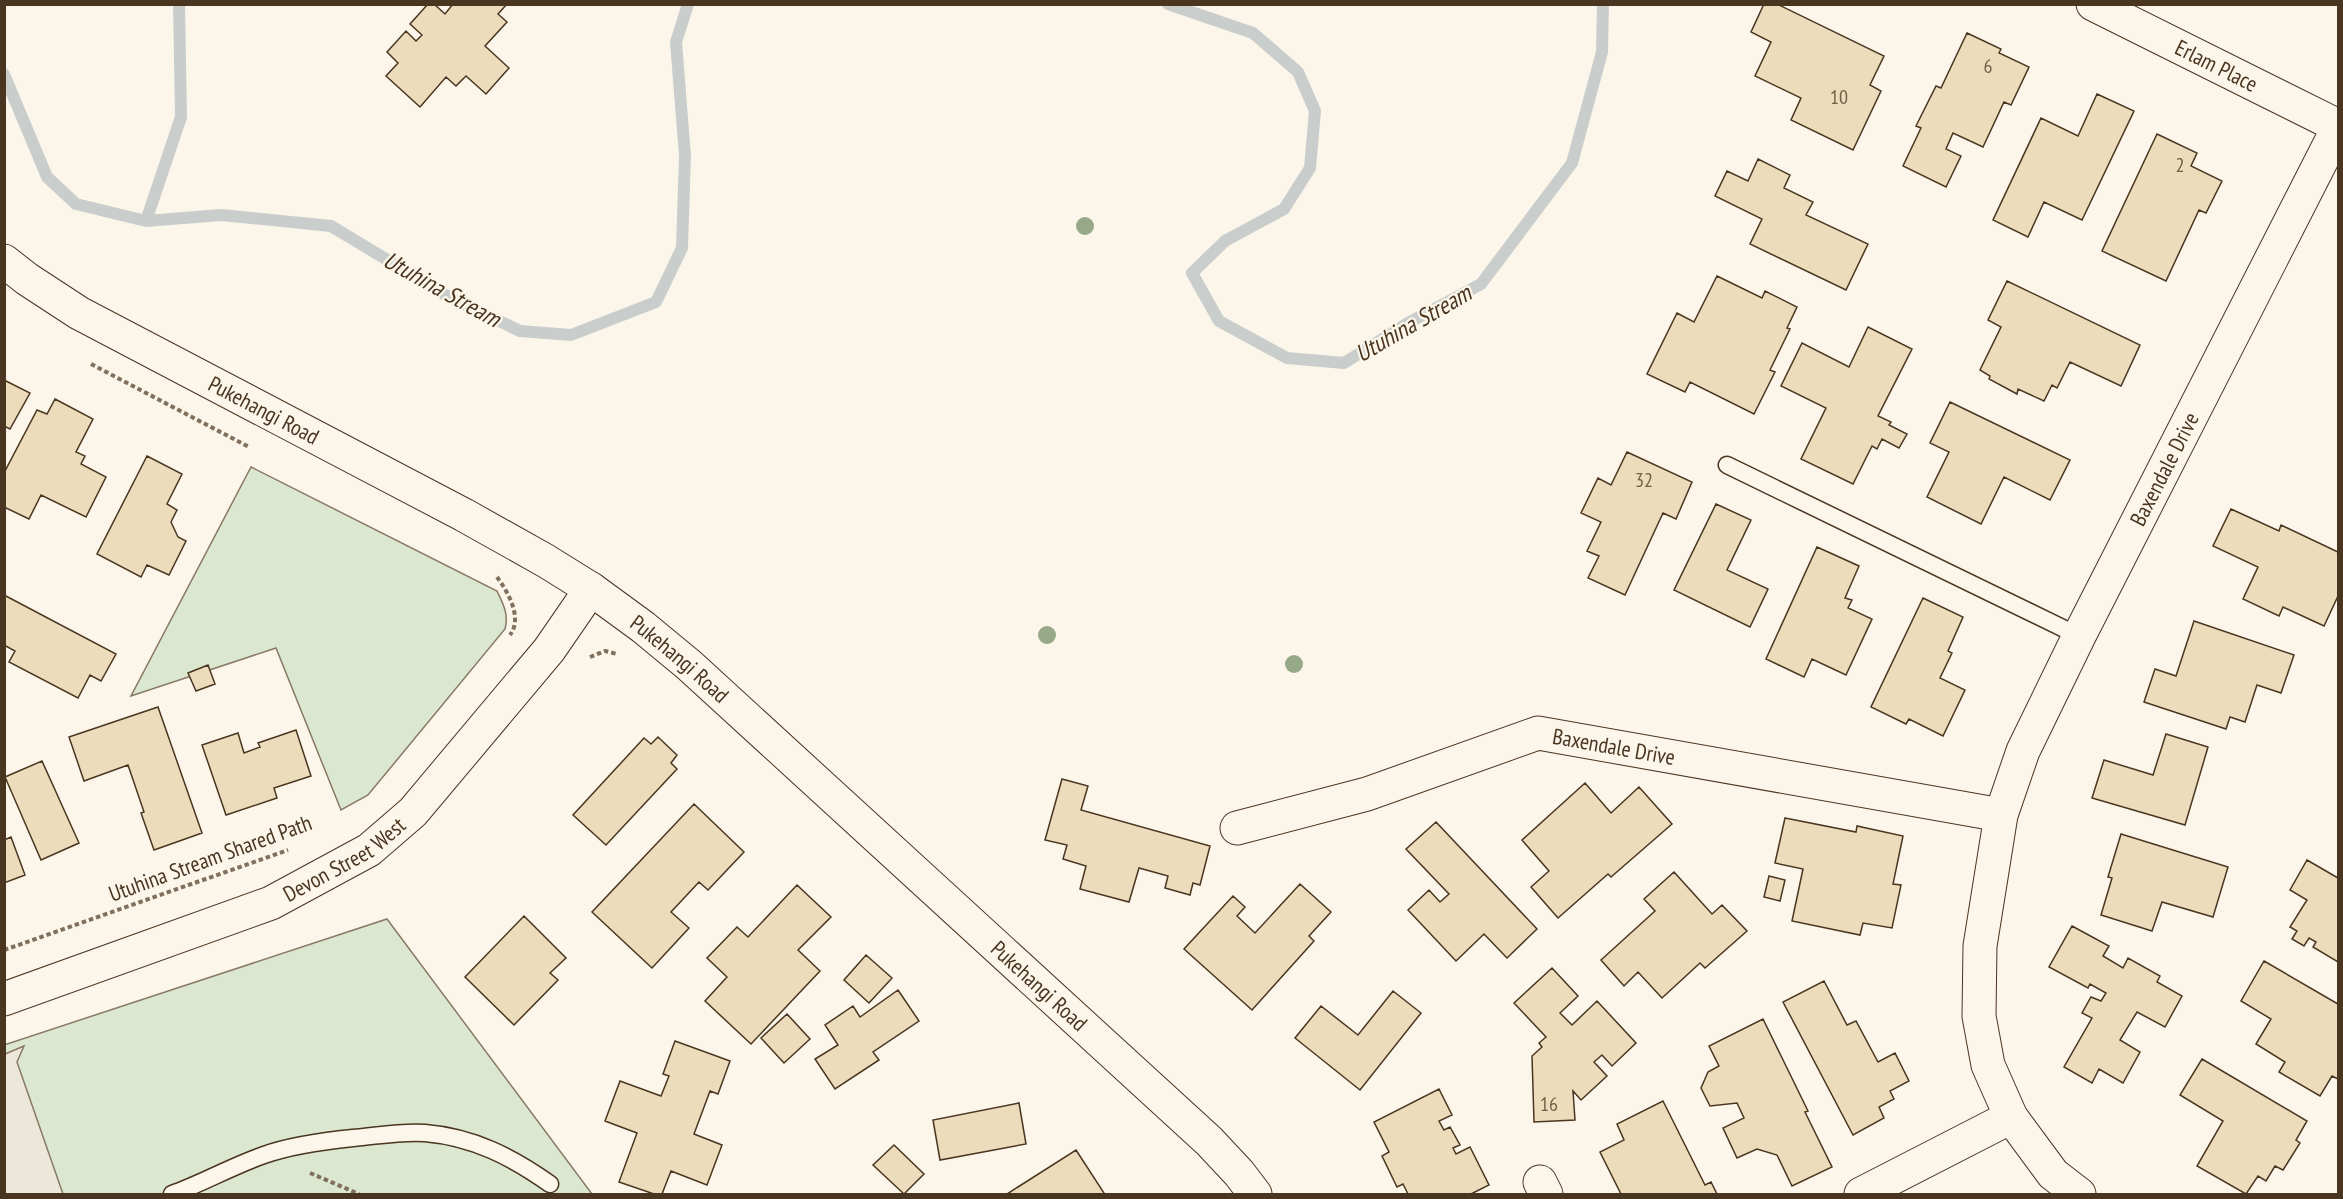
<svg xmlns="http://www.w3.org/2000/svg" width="2343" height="1199" viewBox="0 0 2343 1199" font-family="'PT Sans Narrow',sans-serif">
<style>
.green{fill:#dce7d0;stroke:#887966;stroke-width:1.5}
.parking{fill:#ede7d9;stroke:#887966;stroke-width:1.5}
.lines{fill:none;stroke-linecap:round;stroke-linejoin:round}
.stream{stroke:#c9cecd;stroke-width:12}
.building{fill:#ecdcbc;stroke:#4a3520;stroke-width:1.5}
.lane-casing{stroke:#4a3520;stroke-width:19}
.street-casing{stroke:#4a3520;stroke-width:35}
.secondary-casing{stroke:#4a3520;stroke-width:35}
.path{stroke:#7f6f5c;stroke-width:4;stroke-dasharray:4.5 3;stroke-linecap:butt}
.lane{stroke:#fbf6e9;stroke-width:16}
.street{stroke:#fbf6e9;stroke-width:33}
.secondary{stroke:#fbf6e9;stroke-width:33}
.tree{fill:#96a887}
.labels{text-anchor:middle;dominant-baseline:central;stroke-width:4.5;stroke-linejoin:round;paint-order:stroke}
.number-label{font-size:20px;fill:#725f47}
.street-label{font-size:22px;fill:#4a3520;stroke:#fbf6e9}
.water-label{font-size:24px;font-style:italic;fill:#4a3520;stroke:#fbf6e9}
</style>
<rect width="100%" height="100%" fill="#fbf6e9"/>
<!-- green -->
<path class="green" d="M251 467 497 591C503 604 509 614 505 629L368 795 341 810 276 648 131 696Z
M387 919 592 1194H5L4 1045Z"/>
<!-- parking -->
<path class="parking" d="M24 1046 17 1062 63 1194H5V1054Z"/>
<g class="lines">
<!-- stream -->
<path class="stream" d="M1168 4 1253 33 1298 72 1315 111 1310 168 1284 209 1225 241 1192 273 1219 321 1287 358 1344 363 1408 323 1481 284 1572 163 1602 52 1603 4
M4 74 47 177 76 204 146 221 221 215 331 226 447 296 520 331 571 335 656 302 682 248 685 156 676 42 688 4
M146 221 181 117 179 4"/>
</g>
<!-- building -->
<path class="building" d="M428 4H434L445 14 453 4H507L498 14 507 22 485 46 509 68 486 94 466 76 456 86 446 77 420 107 386 76 398 63 387 52 406 31 416 41 422 35 410 24Z
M1764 4H1777L1884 56 1870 85 1881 91 1853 150 1791 120 1801 98 1755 76 1771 42 1751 32Z
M1967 33 2001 49 1999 53 2029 67 2011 105 2004 102 1983 147 1953 133 1946 149 1961 156 1946 187 1903 166 1921 128 1916 126 1936 86 1941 88Z
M2097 94 2134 111 2082 220 2044 202 2028 237 1993 220 2041 118 2078 136Z
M2157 134 2197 153 2191 166 2222 181 2206 213 2199 210 2166 281 2102 251Z
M1758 159 1790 175 1784 188 1813 202 1806 215 1868 244 1846 290 1750 244 1762 219 1715 196 1727 171 1748 181Z
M1717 276 1762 298 1765 291 1797 307 1787 328 1790 329 1770 370 1775 372 1754 414 1690 382 1685 392 1647 374 1677 313 1694 322Z
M2007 281 2140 345 2121 386 2070 362 2057 388 2052 385 2044 401 2018 389 2017 394 1989 379 1990 376 1980 370 2001 327 1988 320Z
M1868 327 1912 349 1878 416 1891 422 1889 425 1907 434 1899 448 1882 439 1877 449 1872 446 1853 484 1801 459 1826 408 1781 386 1802 343 1849 367Z
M4 380 30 393 10 429 4 426Z
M55 399 93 419 76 452 85 456 81 464 106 477 86 517 41 495 29 519 4 507V473L37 410 47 414Z
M1950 402 2070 460 2050 500 2004 477 1981 524 1927 497 1949 452 1930 443Z
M1627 452 1692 482 1676 519 1663 513 1625 595 1588 578 1599 556 1587 551 1601 522 1581 513 1598 478 1611 485Z
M147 456 182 474 167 504 177 510 171 522 178 537 186 541 169 575 147 565 141 577 97 554Z
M1716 504 1751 520 1727 570 1768 589 1750 627 1674 590Z
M2231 509 2279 531 2281 525 2338 552V596L2324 626 2283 607 2279 616 2243 599 2258 567 2213 546Z
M1817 547 1859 566 1845 598 1852 600 1848 608 1872 619 1846 675 1812 659 1804 677 1766 659Z
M4 595 116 654 101 681 90 675 78 698 9 662 15 651 4 645Z
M1923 598 1963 617 1948 651 1952 653 1940 678 1965 690 1943 736 1909 719 1906 724 1871 707Z
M2194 621 2294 655 2281 693 2257 685 2245 722 2230 717 2226 729 2144 702 2155 669 2176 676Z
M208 665 215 684 196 691 188 673Z
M158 707 202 833 154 850 141 813 144 812 128 765 84 781 69 737Z
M296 730 311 776 274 788 277 798 226 815 202 745 238 733 244 753 260 747 258 743Z
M2166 734 2208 747 2185 825 2092 798 2104 760 2153 775Z
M658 737 677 755 671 763 677 769 606 845 573 815 644 738 651 744Z
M42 761 79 843 41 860 5 777Z
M1062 779 1088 786 1081 810 1210 846 1200 885 1193 883 1190 895 1165 888 1168 876 1139 868 1129 902 1080 889 1086 866 1063 859 1067 845 1045 840Z
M1585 783 1611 813 1639 787 1672 824 1611 877 1608 874 1558 918 1531 887 1549 871 1522 840Z
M694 804 744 852 708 890 699 882 671 912 689 928 652 968 592 912Z
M1785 818 1856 832 1857 826 1903 836 1893 884 1901 885 1892 928 1863 923 1860 935 1792 921 1803 869 1775 863Z
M1436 822 1537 929 1507 958 1484 934 1456 961 1408 910 1429 890 1440 902 1449 894 1406 849Z
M2121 834 2228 867 2213 917 2162 902 2152 931 2101 915 2112 878 2108 877Z
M11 837 25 875 4 883V840Z
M2307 860 2338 878V962L2313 947 2316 942 2309 938 2304 946 2292 939 2297 931 2290 927 2307 900 2290 890Z
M1674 872 1712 914 1722 905 1747 931 1705 968 1700 963 1662 998 1638 972 1624 986 1601 960 1655 911 1644 899Z
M1769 876 1785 880 1780 901 1764 897Z
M1300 884 1331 912 1309 936 1314 941 1252 1010 1184 949 1233 896 1245 907 1237 916 1255 933Z
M797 885 831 917 798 950 820 971 751 1044 705 1001 727 977 707 958 737 927 748 937Z
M524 916 566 958 550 973 558 980 514 1025 465 977Z
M2072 926 2109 946 2103 956 2123 968 2128 958 2160 976 2157 982 2182 996 2165 1027 2137 1012 2120 1040 2140 1052 2123 1083 2099 1069 2092 1083 2064 1067 2092 1018 2082 1013 2091 997 2101 1001 2106 993 2090 984 2088 988 2049 967Z
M866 955 892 978 869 1003 844 980Z
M2264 961 2338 1004V1079L2332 1076 2320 1096 2279 1072 2285 1062 2256 1044 2271 1019 2241 1001Z
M1552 968 1578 996 1560 1013 1572 1025 1597 1001 1636 1043 1612 1066 1602 1055 1594 1062 1607 1076 1581 1100 1573 1091 1575 1120 1534 1122 1532 1056 1542 1047 1539 1043 1546 1037 1514 1003Z
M1824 981 1847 1025 1856 1021 1878 1062 1895 1053 1909 1081 1890 1091 1894 1099 1879 1107 1884 1118 1853 1135 1783 1002Z
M898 990 919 1021 873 1052 879 1060 835 1089 815 1059 838 1045 825 1025 853 1006 860 1017Z
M1393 991 1421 1013 1360 1090 1295 1038 1321 1006 1358 1035Z
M787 1014 810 1039 784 1063 761 1038Z
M1763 1019 1808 1111 1805 1112 1832 1167 1792 1186 1777 1155 1757 1149 1737 1158 1723 1128 1744 1118 1737 1103 1710 1106 1701 1088 1708 1072 1719 1066 1709 1046Z
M675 1041 730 1061 718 1094 710 1091 694 1134 722 1145 707 1185 671 1171 662 1194H654L619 1182 637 1133 605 1121 620 1081 661 1096 669 1076 663 1074Z
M2202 1059 2307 1121 2296 1140 2300 1143 2283 1170 2275 1166 2266 1181 2258 1176 2246 1194 2197 1166 2223 1121 2180 1095Z
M1439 1089 1452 1115 1439 1121 1444 1130 1450 1127 1460 1145 1453 1148 1456 1154 1470 1147 1489 1185 1471 1194H1408L1403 1184 1397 1187 1382 1156 1389 1152 1374 1122Z
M1663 1101 1705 1185 1711 1182 1717 1194H1621L1600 1152 1624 1140 1617 1124Z
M1019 1103 1026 1144 940 1160 933 1120Z
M894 1145 924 1174 904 1194 873 1165Z
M1076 1150 1104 1193 1101 1194H1007Z"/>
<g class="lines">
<defs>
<path id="lane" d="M1727 465 2079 636
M172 1194C203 1183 232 1166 264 1155 292 1145 323 1141 353 1138 377 1136 402 1131 425 1133 473 1137 512 1157 550 1184"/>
<g id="street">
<path id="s1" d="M2093 4 2338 126"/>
<path id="s2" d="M1237 828 1367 794 1538 733 2001 815"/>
<path d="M1540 1182 1546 1194"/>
<path d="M1861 1194 2011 1117"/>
<path id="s3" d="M2079 1194 2053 1174 2011 1117 1988 1065 1979 1016 1980 946 2001 815 2023 751 2079 636 2338 128"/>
</g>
<g id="secondary">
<path id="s4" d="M4 261 27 279 79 313 464 515 546 561 591 589 643 627 689 665 1209 1141 1239 1173 1255 1194"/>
<path id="s5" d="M4 999 271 903 369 850 413 812 549 650 591 589"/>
</g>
</defs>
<!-- lane casing -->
<use href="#lane" class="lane-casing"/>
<!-- street casing -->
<use href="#street" class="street-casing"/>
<!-- secondary casing -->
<use href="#secondary" class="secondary-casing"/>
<!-- path -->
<path class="path" d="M91 364 249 447
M497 577C508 592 523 618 510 635
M590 657 605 651 617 654
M4 950 288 850
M310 1173 359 1194"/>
<!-- lane -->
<use href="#lane" class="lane"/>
<!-- street -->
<use href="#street" class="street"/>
<!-- secondary -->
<use href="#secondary" class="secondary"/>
</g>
<!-- trees -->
<g class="tree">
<circle cx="1085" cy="226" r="9"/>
<circle cx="1047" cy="635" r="9"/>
<circle cx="1294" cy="664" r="9"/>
</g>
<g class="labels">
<!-- number labels -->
<g class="number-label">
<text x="1988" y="66">6</text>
<text x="1839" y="97">10</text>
<text x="2180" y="165">2</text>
<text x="1644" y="480">32</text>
<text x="1549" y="1104">16</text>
</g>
<!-- street labels -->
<g class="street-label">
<text stroke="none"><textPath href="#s1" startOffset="138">Erlam Place</textPath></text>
<text stroke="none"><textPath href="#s4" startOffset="300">Pukehangi Road</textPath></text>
<text stroke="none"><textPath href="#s3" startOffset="796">Baxendale Drive</textPath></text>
<text stroke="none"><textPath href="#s4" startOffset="786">Pukehangi Road</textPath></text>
<text stroke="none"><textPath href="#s2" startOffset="393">Baxendale Drive</textPath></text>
<text stroke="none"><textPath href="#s5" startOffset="369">Devon Street West</textPath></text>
<text transform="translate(210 858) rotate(-20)">Utuhina Stream Shared Path</text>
<text stroke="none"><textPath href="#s4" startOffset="1272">Pukehangi Road</textPath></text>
</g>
<!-- water labels -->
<g class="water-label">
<text transform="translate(442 289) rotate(29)">Utuhina Stream</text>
<text transform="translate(1413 323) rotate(-30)">Utuhina Stream</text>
</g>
</g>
<!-- border -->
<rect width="2343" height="1199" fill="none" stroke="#4a3520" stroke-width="12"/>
</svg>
